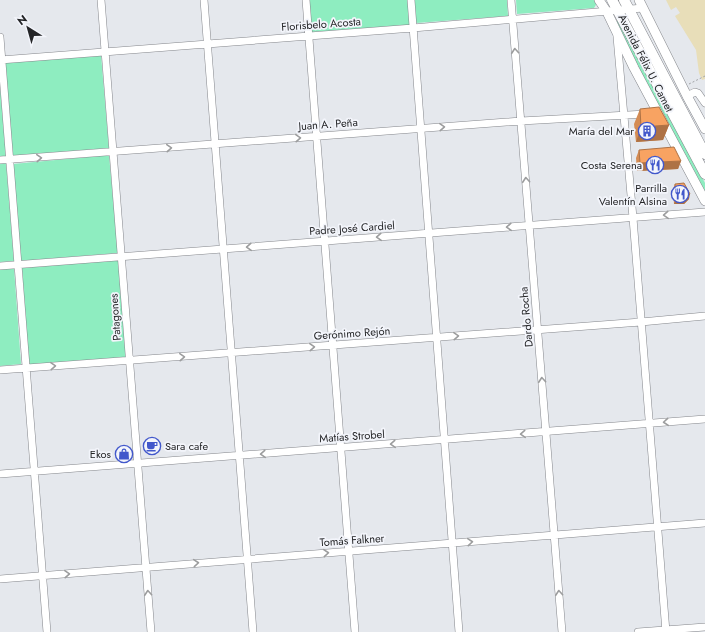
<svg xmlns="http://www.w3.org/2000/svg" width="705" height="632" viewBox="0 0 705 632" font-family="Jost,sans-serif">
<style>
.green{fill:#8eedc0}
.sand{fill:#e8deb9}
.lines{fill:none;stroke-linecap:round;stroke-linejoin:round}
.street-casing{stroke:#84868b;stroke-width:8}
.secondary-casing{stroke:#84868b;stroke-width:10}
.primary-casing{stroke:#84868b;stroke-width:11}
.path{stroke:#a1a3a7;stroke-width:1;stroke-dasharray:2 2;stroke-linecap:butt}
.street{stroke:#fff;stroke-width:7}
.secondary{stroke:#fff;stroke-width:9}
.primary{stroke:#fff;stroke-width:10}
.wall{fill:#d58c54}
.shaded-wall{fill:#ae7245}
.building{fill:#f8a362;stroke:#ae7245}
.oneway{stroke:#9c9d9e}
.labels{text-anchor:middle;dominant-baseline:central;stroke-width:3.5;stroke-linejoin:round;paint-order:stroke}
.street-label{font-size:11px;fill:#242527;stroke:#f3f5fb}
.poi-label{font-size:11px;fill:#242527;stroke:#f3f5fb;text-anchor:end}
</style>
<rect width="100%" height="100%" fill="#e5e8ed"/>
<!-- green -->
<path class="green" d="M308 0H408L411 27 310 32Z
M414 0H507L508 16 416 23Z
M516 0H595L597 3 594 8 517 14Z
M618 20 705 183V193L637 66 616 22Z
M101 55 109 148 13 156 5 63Z
M0 85 6 156 0 157Z
M109 155 118 253 21 261 13 164Z
M6 162 14 261 0 262V163Z
M118 260 126 357 29 365 22 268Z
M14 268 21 364 0 366V269Z"/>
<!-- sand -->
<path class="sand" d="M666 0H705V79L702 80 699 73 696 50 675 16 680 13 676 7 671 10Z"/>
<g class="lines">
<defs>
<path id="street" d="M101 0 151 632
M204 0 253 632
M306 0 355 632
M411 0 459 632
M511 0 562 632
M0 37 47 632
M617 37 633 218 666 632
M0 60 413 28 643 8
M687 96 695 92 698 93 705 103
M0 160 521 121 646 114
M0 266 705 212
M0 370 641 322 705 316
M0 474 705 419
M0 579 705 523
M638 632 705 627"/>
<path id="secondary" d="M599 0 607 12 634 68 705 201
M639 0 687 96 705 129"/>
<path id="primary" d="M612 0 705 174
M624 0 705 154"/>
</defs>
<!-- street casing -->
<use href="#street" class="street-casing"/>
<!-- secondary casing -->
<use href="#secondary" class="secondary-casing"/>
<!-- primary casing -->
<use href="#primary" class="primary-casing"/>
<!-- path -->
<path class="path" d="M689 84 705 76"/>
<!-- street -->
<use href="#street" class="street"/>
<!-- secondary -->
<use href="#secondary" class="secondary"/>
<!-- primary -->
<use href="#primary" class="primary"/>
</g>
<!-- wall -->
<path class="wall" d="M640 109 669 125 663 140 636 142 634 124Z
M639 150 681 161 678 169 637 171 636 158Z
M675 184 689 199 684 204H674L673 189Z"/>
<!-- shaded-wall -->
<path class="shaded-wall" d="M669 125 663 140 636 142 641 127Z
M681 161 678 169 637 171 640 163Z
M690 194 689 199 684 204H674L676 199Z"/>
<!-- building -->
<path class="building" d="M659 107 669 125 641 127 640 109Z
M674 147 681 161 640 163 639 150Z
M684 183 690 194 686 198 676 199 675 184Z"/>
<!-- one-way arrows -->
<defs><path id="oneway-chevron" d="M-2-3.5L2.5 0L-2 3.5" fill="none" stroke-width="1.6" stroke-linecap="round" stroke-linejoin="round"/></defs>
<g class="oneway">
<use href="#oneway-chevron" transform="translate(515 51) rotate(-95)"/>
<use href="#oneway-chevron" transform="translate(442 127) rotate(-4)"/>
<use href="#oneway-chevron" transform="translate(298 138) rotate(-4)"/>
<use href="#oneway-chevron" transform="translate(169 148) rotate(-4)"/>
<use href="#oneway-chevron" transform="translate(39 158) rotate(-4)"/>
<use href="#oneway-chevron" transform="translate(526 180) rotate(-95)"/>
<use href="#oneway-chevron" transform="translate(666 215) rotate(176)"/>
<use href="#oneway-chevron" transform="translate(509 227) rotate(176)"/>
<use href="#oneway-chevron" transform="translate(379 237) rotate(176)"/>
<use href="#oneway-chevron" transform="translate(249 247) rotate(176)"/>
<use href="#oneway-chevron" transform="translate(456 336) rotate(-4)"/>
<use href="#oneway-chevron" transform="translate(312 347) rotate(-4)"/>
<use href="#oneway-chevron" transform="translate(182 357) rotate(-4)"/>
<use href="#oneway-chevron" transform="translate(53 366) rotate(-4)"/>
<use href="#oneway-chevron" transform="translate(542 380) rotate(-95)"/>
<use href="#oneway-chevron" transform="translate(666 422) rotate(175)"/>
<use href="#oneway-chevron" transform="translate(523 434) rotate(176)"/>
<use href="#oneway-chevron" transform="translate(393 444) rotate(176)"/>
<use href="#oneway-chevron" transform="translate(263 454) rotate(176)"/>
<use href="#oneway-chevron" transform="translate(470 542) rotate(-5)"/>
<use href="#oneway-chevron" transform="translate(326 553) rotate(-5)"/>
<use href="#oneway-chevron" transform="translate(196 563) rotate(-5)"/>
<use href="#oneway-chevron" transform="translate(67 574) rotate(-4)"/>
<use href="#oneway-chevron" transform="translate(148 593) rotate(-95)"/>
<use href="#oneway-chevron" transform="translate(559 593) rotate(-95)"/>
</g>
<!-- icons -->
<defs>
<symbol id="building-ring" viewBox="-11 -11 22 22"><circle r="9.5" fill="#f3f5fb" stroke="#4258cb" stroke-width="1.5"/><path d="M-4-6H4V6H1V3H-1V6H-4ZM-2.5-4.3h1.7v1.8h-1.7ZM.8-4.3h1.7v1.8H.8ZM-2.5-1h1.7V.8h-1.7ZM.8-1h1.7V.8H.8Z" fill="#4258cb"/></symbol>
<symbol id="restaurant-ring" viewBox="-11 -11 22 22"><circle r="9.5" fill="#f3f5fb" stroke="#4258cb" stroke-width="1.5"/><path d="M-5-6h1v4h1v-4h1v4h1v-4h1v5L-1.5 .5V6h-2V.5L-5-1ZM5-6V6H3V1.5H1.5Q1.5-4 5-6Z" fill="#4258cb"/></symbol>
<symbol id="cafe-ring" viewBox="-11 -11 22 22"><circle r="9.5" fill="#f3f5fb" stroke="#4258cb" stroke-width="1.5"/><path d="M-5.5-4.5H6V0H3Q3 3.5 0 3.5H-2.5Q-5.5 3.5-5.5 0ZM3-3.2v2h1.7v-2ZM-6 4.5H4V6H-6Z" fill="#4258cb"/></symbol>
<symbol id="shop-ring" viewBox="-11 -11 22 22"><circle r="9.5" fill="#f3f5fb" stroke="#4258cb" stroke-width="1.5"/><path d="M-5-2.5h2.3a2.7 3.5 0 0 1 5.4 0H5L5.5 6h-11ZM-1.5-2.5h3a1.5 2.3 0 0 0-3 0Z" fill="#4258cb"/></symbol>
</defs>
<g fill-rule="evenodd">
<use href="#building-ring" x="637" y="121" width="20" height="20"/>
<use href="#restaurant-ring" x="645" y="155" width="20" height="20"/>
<use href="#restaurant-ring" x="670" y="184" width="20" height="20"/>
<use href="#cafe-ring" x="142" y="436" width="20" height="20"/>
<use href="#shop-ring" x="114" y="444" width="20" height="20"/>
</g>
<g class="labels">
<!-- street labels -->
<g class="street-label">
<text transform="translate(321 24) rotate(-4)">Florisbelo Acosta</text>
<text transform="translate(646 63) rotate(63)">Avenida Félix U. Camet</text>
<text transform="translate(328 124) rotate(-4)">Juan A. Peña</text>
<text transform="translate(352 228) rotate(-4)">Padre José Cardiel</text>
<text transform="translate(115 317) rotate(-94)">Patagones</text>
<text transform="translate(526 317) rotate(-95)">Dardo Rocha</text>
<text transform="translate(352 333) rotate(-4)">Gerónimo Rejón</text>
<text transform="translate(352 436) rotate(-4)">Matías Strobel</text>
<text transform="translate(352 540) rotate(-4)">Tomás Falkner</text>
</g>
<!-- poi labels -->
<g class="poi-label">
<text x="634" y="131">María del Mar</text>
<text x="642" y="165">Costa Serena</text>
<text x="667" y="188">Parrilla<tspan x="667" dy="13">Valentín Alsina</tspan></text>
<text x="165" y="446" text-anchor="start">Sara cafe</text>
<text x="111" y="454">Ekos</text>
</g>
</g>
<!-- north arrow -->
<g transform="translate(28 28) rotate(323)" stroke="#f3f5fb" stroke-width="3" paint-order="stroke">
<path d="M0-3L7 15L0 10L-7 15Z" fill="#242527"/>
<text y="-6" font-size="11" font-weight="bold" text-anchor="middle" fill="#242527">N</text>
</g>
</svg>
